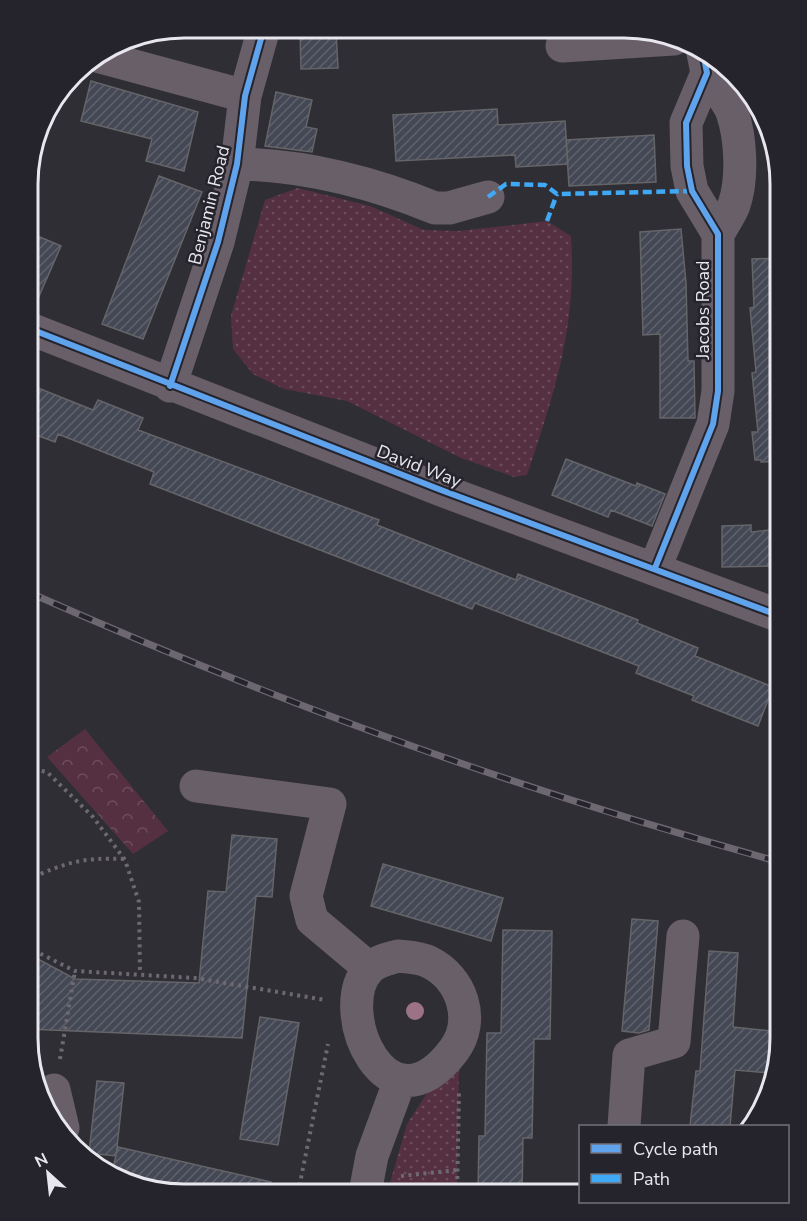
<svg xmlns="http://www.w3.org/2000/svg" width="807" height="1221" viewBox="0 0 807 1221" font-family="'Nunito Sans',sans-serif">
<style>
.grass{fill:url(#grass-dots)}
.forest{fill:url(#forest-crowns)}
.building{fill:url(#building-hatch);stroke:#646469;stroke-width:1.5}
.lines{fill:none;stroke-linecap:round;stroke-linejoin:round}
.path{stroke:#6e6870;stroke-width:4;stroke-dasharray:3 4.5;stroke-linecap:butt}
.minor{stroke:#685f69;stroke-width:33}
.rail-casing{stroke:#6d6770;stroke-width:7}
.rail{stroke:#25232c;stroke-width:4.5;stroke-dasharray:14;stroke-linecap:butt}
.quiet{stroke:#3fa9f5;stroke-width:4.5;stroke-dasharray:9 4.5;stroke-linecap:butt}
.cycleway-casing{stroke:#25232c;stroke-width:10}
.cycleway{stroke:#60a3ed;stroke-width:6}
.tree{fill:#9c7386}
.labels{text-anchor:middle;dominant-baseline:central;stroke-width:5;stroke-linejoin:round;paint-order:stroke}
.street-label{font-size:18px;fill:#e8e7ed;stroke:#25232c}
.rim{fill:none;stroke:#e8e7ed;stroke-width:3}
</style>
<defs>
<pattern id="grass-dots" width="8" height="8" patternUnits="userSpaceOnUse" patternTransform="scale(1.5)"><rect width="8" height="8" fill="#553041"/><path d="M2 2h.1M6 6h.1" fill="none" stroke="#6d4e5d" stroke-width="1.8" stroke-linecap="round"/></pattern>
<pattern id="forest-crowns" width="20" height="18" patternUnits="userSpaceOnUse" patternTransform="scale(1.5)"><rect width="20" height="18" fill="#553041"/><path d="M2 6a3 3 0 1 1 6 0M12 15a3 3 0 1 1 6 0" fill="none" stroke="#6d4e5d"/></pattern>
<pattern id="building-hatch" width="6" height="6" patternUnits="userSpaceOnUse" patternTransform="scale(1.5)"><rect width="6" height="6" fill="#444854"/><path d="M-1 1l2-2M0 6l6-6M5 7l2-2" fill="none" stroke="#5f626d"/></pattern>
</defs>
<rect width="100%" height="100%" fill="#2f2e34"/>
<!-- grass -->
<path class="grass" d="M298 188 370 206 424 230 459 231 547 221 571 236C577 326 555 391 527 475L514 477 461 458 347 401 284 389 253 374 233 349 231 316 265 200Z
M459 1059 457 1194 387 1193 407 1124 429 1090Z"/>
<!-- forest -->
<path class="forest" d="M85 729 168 831 133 854 47 757Z"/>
<!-- building -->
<path class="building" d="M336 30 338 68 301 69 300 32Z
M91 81 198 112 184 171 146 161 152 139 81 121Z
M276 92 312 100 306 127 317 129 312 152 265 146Z
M497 109 498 125 565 121 568 164 516 167 515 155 396 161 393 115Z
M654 135 656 182 569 186 566 140Z
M159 176 202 192 143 339 102 324Z
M681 229 686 283 688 361H694L695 418H660V334L643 335 640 232Z
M28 232 61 246 33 310H28Z
M780 258V461L761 462V460H755L752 432H758L752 373 756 372 750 308 754 307 752 259Z
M28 384 93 410 98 400 143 418 138 430 379 520 377 525 516 580 518 574 638 620 637 623 698 648 695 656 773 687 758 726 692 700 694 696 636 673 639 666 475 603 472 609 150 484 154 472 58 434 55 442 28 432Z
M566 459 636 486 637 483 665 494 652 526 611 510 608 517 552 495Z
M751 525V532L780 529V566L722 567V526Z
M232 835 277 839 272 897 256 896 242 1038 27 1029V953L75 979 199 983 208 891 226 892Z
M383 864 503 898 491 941 371 906Z
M632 919 658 921 649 1030 639 1033 622 1031Z
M503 930 552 931 550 1039H534L532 1138H523L522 1194H478L479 1136H485L487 1033H501Z
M709 951 738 953 733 1027 780 1032V1048L770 1073 735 1070 730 1126H690L696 1071H700Z
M260 1017 299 1023 278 1145 240 1139Z
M97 1081 124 1083 116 1156 89 1153Z
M118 1147 271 1182 270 1193H164L112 1172Z"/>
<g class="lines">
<!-- path -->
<path class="path" d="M27 768 47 772 93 817 125 860 139 902 140 974
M27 880C64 863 83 857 124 859
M27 947 75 971 195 978 325 1000
M60 1059 75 971
M401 1176 457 1170
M298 1193 328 1044
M457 1194 459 1092"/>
<!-- minor -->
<path class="minor" d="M562 46 674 39
M97 56 245 96
M707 73C714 85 728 101 732 112 741 138 743 179 734 205 730 215 723 225 718 234
M237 164C307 165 371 182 435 208H449L488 197
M28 328 441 490 780 616
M170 386 218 242 237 164 245 96 264 28
M655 568 713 424 718 391V234L692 191 687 166 686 123 707 73 703 53
M196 786 330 804 306 896 312 920 369 968
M398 956C408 957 419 957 429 962 462 978 476 1020 454 1050 387 1139 331 1009 369 969 376 961 388 959 398 956Z
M54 1090 63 1128
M624 1126 629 1055 674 1042 683 936
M365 1193 372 1156 400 1080"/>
<defs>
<path id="rail" d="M28 592C271 700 523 792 780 862"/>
</defs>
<!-- rail casing -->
<use href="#rail" class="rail-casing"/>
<!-- rail -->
<use href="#rail" class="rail"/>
<!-- quiet -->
<path class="quiet" d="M488 197 506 184 545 185 557 194 692 191
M547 221 557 194"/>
<defs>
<path id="cycleway" d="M28 328 441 490 780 616
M170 386 218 242 237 164 245 96 264 28
M655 568 713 424 718 391V234L692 191 687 166 686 123 707 73 703 53"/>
</defs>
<!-- cycleway casing -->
<use href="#cycleway" class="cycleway-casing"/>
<!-- cycleway -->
<use href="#cycleway" class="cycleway"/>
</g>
<!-- trees -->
<circle class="tree" cx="415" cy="1011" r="9"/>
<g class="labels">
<!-- street labels -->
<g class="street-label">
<text transform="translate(209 205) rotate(-76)">Benjamin Road</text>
<text transform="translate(703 310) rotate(-90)">Jacobs Road</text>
<text transform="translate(419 466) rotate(21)">David Way</text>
</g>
</g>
<!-- crop -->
<path d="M0 0H807V1221H0ZM184 38H624A146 146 0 0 1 770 184V1038A146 146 0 0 1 624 1184H184A146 146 0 0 1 38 1038V184A146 146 0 0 1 184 38Z" fill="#25232c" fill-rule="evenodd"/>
<path class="rim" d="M184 38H624A146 146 0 0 1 770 184V1038A146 146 0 0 1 624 1184H184A146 146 0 0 1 38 1038V184A146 146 0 0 1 184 38Z"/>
<!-- legend -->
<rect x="579" y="1125" width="210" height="78" fill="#25232c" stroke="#737179" stroke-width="1.5"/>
<rect x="591" y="1144" width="30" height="9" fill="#60a3ed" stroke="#737179" stroke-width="1.5"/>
<text x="633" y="1155" font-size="18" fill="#e8e7ed">Cycle path</text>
<rect x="591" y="1174" width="30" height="9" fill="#3fa9f5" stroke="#737179" stroke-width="1.5"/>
<text x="633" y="1185" font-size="18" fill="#e8e7ed">Path</text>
<!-- north arrow -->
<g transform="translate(48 1173) rotate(333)" stroke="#25232c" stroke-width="4.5" paint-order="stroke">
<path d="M0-4.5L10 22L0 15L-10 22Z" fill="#e8e7ed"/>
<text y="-9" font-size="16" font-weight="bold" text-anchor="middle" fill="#e8e7ed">N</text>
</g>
</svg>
